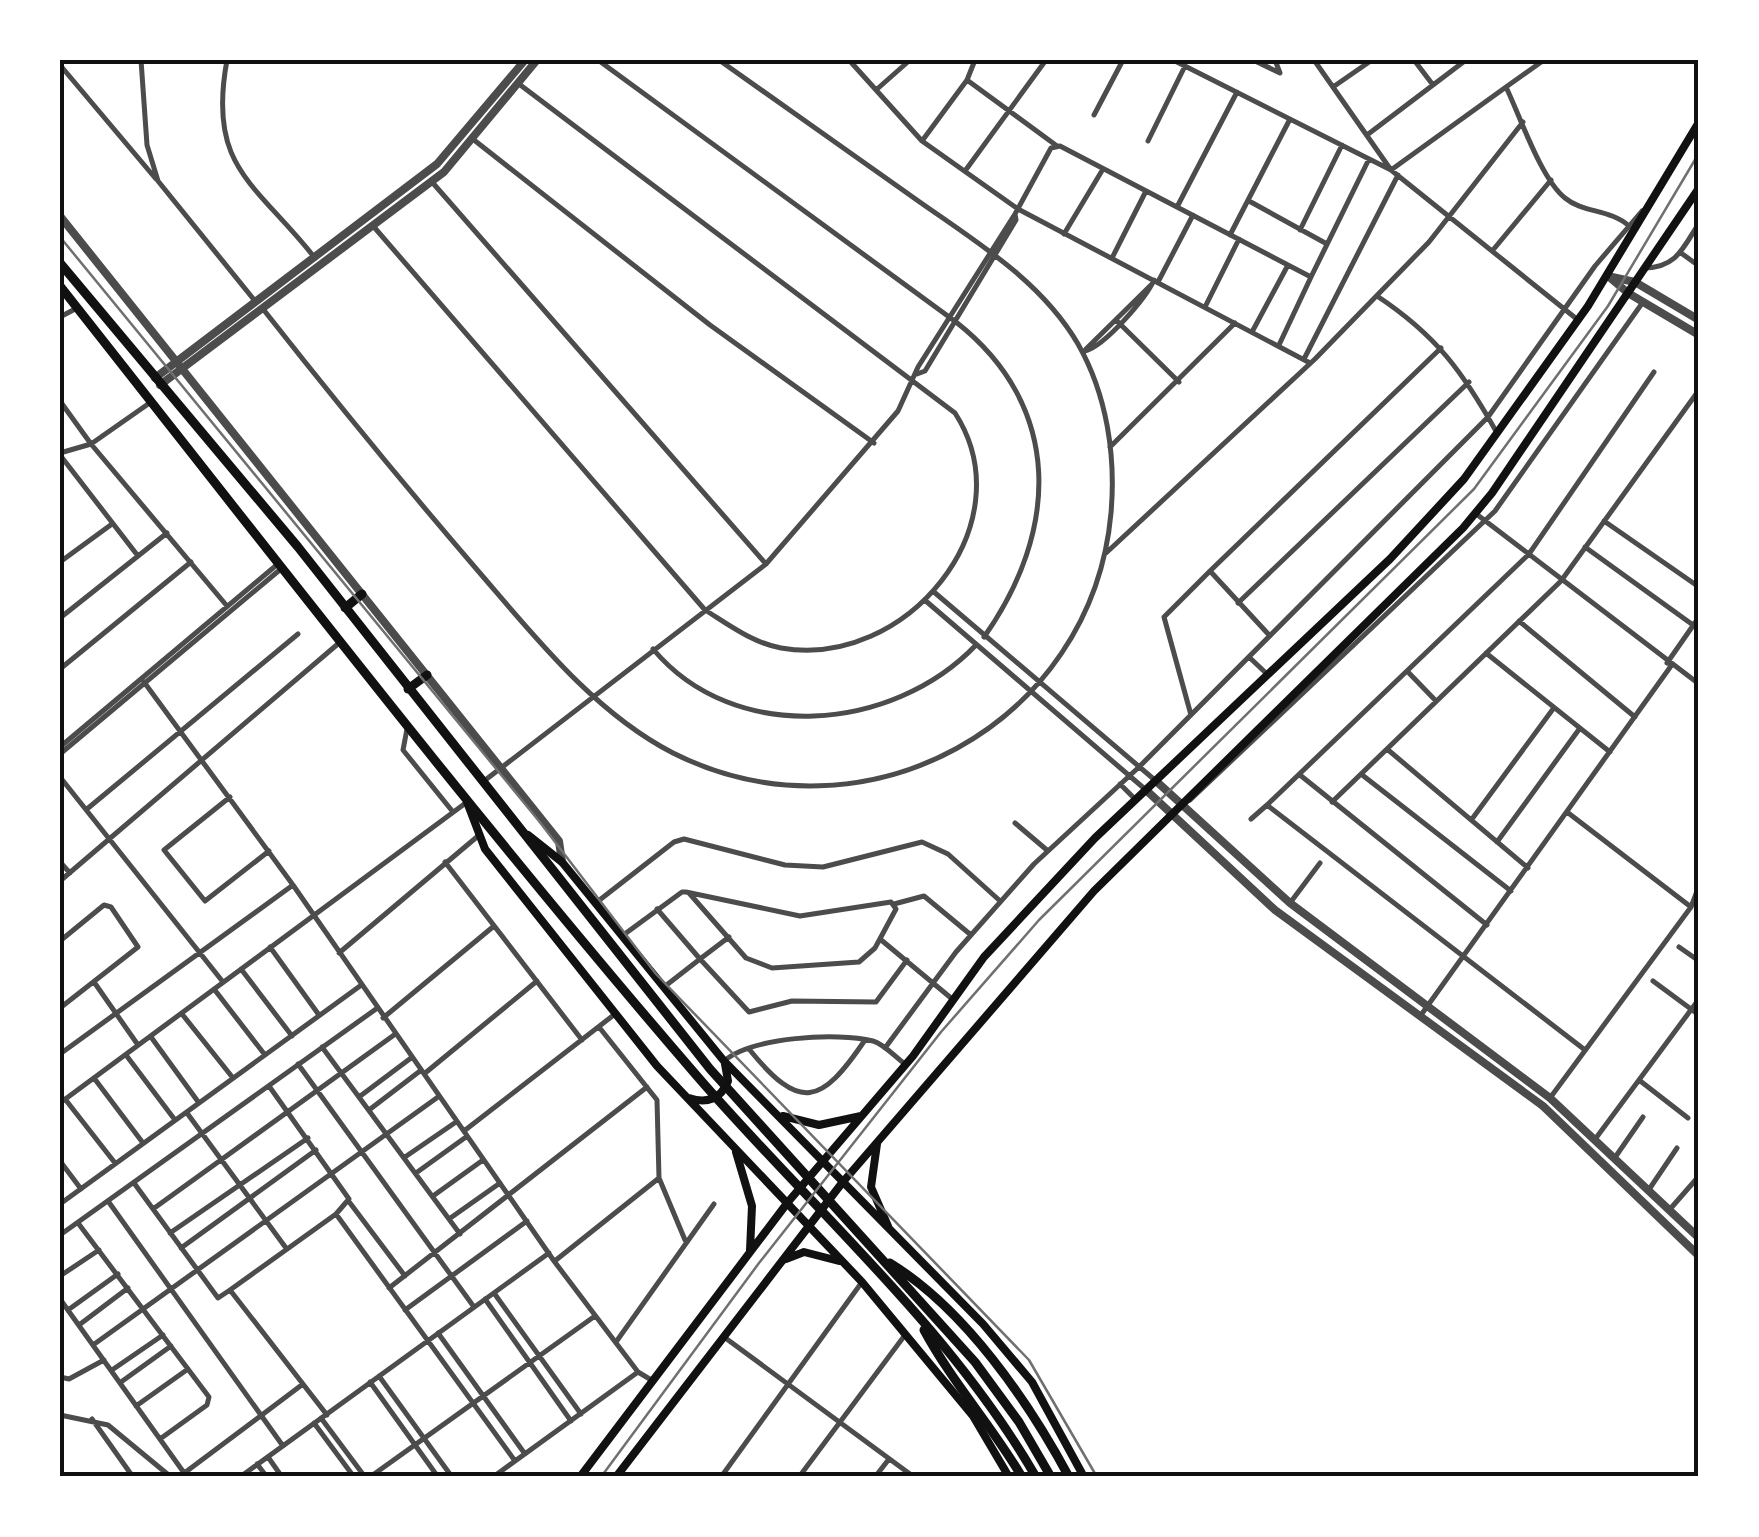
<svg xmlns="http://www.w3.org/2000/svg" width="1759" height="1537" viewBox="0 0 1759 1537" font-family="'Varela Round',sans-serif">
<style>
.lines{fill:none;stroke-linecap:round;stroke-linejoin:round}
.minor{stroke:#4c4c4c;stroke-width:5}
.tertiary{stroke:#4c4c4c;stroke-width:8}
.secondary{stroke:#111;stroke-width:8}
.primary{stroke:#111;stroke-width:9}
.rail{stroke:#707070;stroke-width:2.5}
.neatline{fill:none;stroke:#111;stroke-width:4}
</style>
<rect width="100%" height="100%" fill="#fff"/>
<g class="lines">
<!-- minor -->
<path class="minor" d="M141 60 147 145 158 181 255 301
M227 60C207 168 255 182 315 258
M598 60 956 322C1064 407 1059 531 984 637
M849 60 922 141 1018 209 1310 363
M1173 60 1391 170 1506 87
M1253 60 1280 73 1275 60
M1314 60 1391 170 1578 320
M1414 60 1433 85
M1544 60 1506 87C1520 116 1541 179 1565 198 1583 213 1610 209 1629 226
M60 65 156 179
M967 80 1057 146
M1333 87 1372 60
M876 90 910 60
M1094 115 1123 60
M1367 135 1466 60
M474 140 710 325 874 443
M922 141 967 80 975 60
M1148 141 1185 66
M965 171 1046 60
M432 182 766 564
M1249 201 1327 244
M1177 207 1237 92
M374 227 705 610C729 625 753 643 781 648 905 670 1027 525 955 413L519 84
M1300 230 1342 145
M1064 234 1103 169
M1230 235 1290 119
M1493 250 1551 180
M1681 253 1699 266
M1112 258 1146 191
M1645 268C1677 267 1683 248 1699 223
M1158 282 1193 215
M1377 296C1436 335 1463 372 1497 433
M1205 307 1239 239
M263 309C333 398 405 486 479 572 535 637 595 713 673 753 864 849 1092 725 1111 513 1116 456 1107 395 1078 344 1039 277 968 237 907 193 844 149 782 104 719 60
M60 317 77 308
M1117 321 1179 382
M1252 332 1288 265
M1279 345 1311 277
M1086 349 1151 285
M1085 351C1105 346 1146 298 1154 280
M1304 359 1398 175
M917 374 925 371 1016 220 1015 214
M60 401 91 444 227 606
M1110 447 1235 323
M60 453 91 444 151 402
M60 455 138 556
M1475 513 1699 684
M1604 521 1699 587
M1585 547 1693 625
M1106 553 1315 359 1429 242 1523 122
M60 562 112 524
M934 592 1156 781
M927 602 1146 790
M1238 603 1469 382
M60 618 167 533
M1519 621 1635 717
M1270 636 1210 571 1441 348
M653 649C734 746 893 732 976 645
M1486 653 1610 752
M1249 657 1268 675
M1667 663 1699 617
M60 669 191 562
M1408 672 1436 701
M144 682 293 885
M1191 715 1164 617 1210 571
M407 729 403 750 453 812
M60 747 279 563
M1387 749 1528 868
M60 754 282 568
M1361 774 1511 891
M1300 775 1487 925
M60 777 223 982
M484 781 766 564 898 411 918 367 1015 214 1051 148 1060 146 1311 277 1369 159
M1120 784 1136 800
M230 797 164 850 205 901 269 851
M1190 800 1495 511 1643 302
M1332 802 1561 581 1699 390
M87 809 298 634
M1567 812 1691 907
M1251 819 1267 805
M1472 819 1553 709
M1015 823 1048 851
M1497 842 1580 728
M60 862 70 873
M445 862 582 1040
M60 881 339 643
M597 902 674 842 684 839 785 865 823 867 922 842 948 854 999 900
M1290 903 1320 863
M894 904 924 896 971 935
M657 909 700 959 729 937
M622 936 682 892H686L800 916 891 902 896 909 875 948 859 962 772 968 746 958 689 893
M880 939 951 998
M60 941 104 905 111 907 138 947 60 1008
M270 947 319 1015
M1679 947 1699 961
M339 953 478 836
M241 969 292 1036
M1653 981 1699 1015
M94 982 138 1045
M664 987 700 959 749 1012 792 1001 876 1002 907 960
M214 989 265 1055
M182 1014 233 1078
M1421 1015 1671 666
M383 1018 494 926
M599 1027 657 1100 659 1178 685 1240
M151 1037 199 1103
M322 1047 460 1234
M885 1048 956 952 1034 864 1139 767 1488 417 1595 266 1642 211
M749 1049C800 1112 821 1105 865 1040
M1585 1050 1267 805 1529 554 1654 372
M60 1054 293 885 554 1261 638 1372 653 1381
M126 1055 175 1120
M724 1061C752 1037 837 1032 873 1041 884 1044 895 1057 905 1064
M298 1064 474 1307
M424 1074 537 981
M94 1078 143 1143
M1639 1080 1688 1118
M269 1086 349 1199 336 1214
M359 1097 411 1058
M1550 1098 1691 907 1699 886
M65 1099 115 1163
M60 1103 467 802
M369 1110 420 1071
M187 1113 286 1248
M464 1131 615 1014
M1596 1138 1699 999
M1616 1156 1643 1117
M405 1157 456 1122
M60 1161 81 1189
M416 1173 466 1137
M134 1183 218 1298 230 1290
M1650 1188 1677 1148
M433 1196 483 1160
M108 1201 283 1446
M350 1203 405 1276
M60 1204 360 986
M1671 1208 1699 1176
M153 1209 394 1035
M449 1219 500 1183
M78 1223 209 1397 207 1405 160 1439
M170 1233 308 1138
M60 1235 376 1009
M181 1248 316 1150
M556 1260 659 1178
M60 1276 99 1250
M389 1288 647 1087
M494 1293 581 1414
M60 1299 187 1477
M485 1299 571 1421
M68 1310 118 1274
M405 1310 527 1221
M79 1325 128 1288
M438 1333 525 1454
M724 1337 914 1477
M616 1342 714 1204
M93 1345 438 1097
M112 1370 163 1335
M379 1376 452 1477
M60 1377 69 1379 104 1360
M121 1382 171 1346
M370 1382 438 1477
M136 1406 188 1369
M60 1415 108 1425 171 1477
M327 1415 230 1290 336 1214 515 1461
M321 1418 365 1477
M92 1419 133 1477
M314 1423 354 1477
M268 1457 282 1477
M257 1464 267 1477
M179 1477 303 1384
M240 1477 549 1253
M370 1477 595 1316
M493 1477 638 1372
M721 1477 862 1282
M799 1477 905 1335
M875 1477 889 1459"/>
<!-- tertiary -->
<path class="tertiary" d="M60 216 559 841 562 862
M1608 276 1628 293 1699 335
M1612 277 1635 282 1699 320
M155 378 437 164 525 60
M160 385 444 172 537 60
M1156 781 1290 903 1550 1098 1699 1238
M1146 790 1275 910 1543 1106 1699 1256"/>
<!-- secondary -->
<path class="secondary" d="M467 802 485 849 657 1066 862 1282 973 1416 1009 1477
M528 835 562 862 724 1061 983 1324 1032 1382 1084 1477
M689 1098C707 1104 721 1099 728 1081L725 1064
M783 1116 819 1125 861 1116
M877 1144 871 1187 888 1226
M736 1152 752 1206 750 1250
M786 1259 804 1252 839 1261
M580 1477 788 1202 913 1056 984 957 1095 838 1390 559 1464 479 1588 306 1699 122
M616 1477 842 1183 1094 891 1463 528 1492 493 1699 188"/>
<!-- primary -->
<path class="primary" d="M60 263 298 547 710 1069 975 1362 1019 1422 1051 1477
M60 286C270 552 476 820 697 1076 811 1208 948 1325 1036 1477
M345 608 362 594
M408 689 427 675
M890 1263C965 1309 1028 1401 1069 1477
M924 1330C952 1382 992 1426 1022 1477"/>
<!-- rail -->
<path class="rail" d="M60 237 539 821 656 974 1029 1360 1097 1477
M601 1477 759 1263 941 1032 1039 920 1474 489 1608 306 1699 153"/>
</g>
<!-- border -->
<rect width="1759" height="1537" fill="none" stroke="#ffffff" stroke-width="125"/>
<rect x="62" y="62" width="1634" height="1412" class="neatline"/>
</svg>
